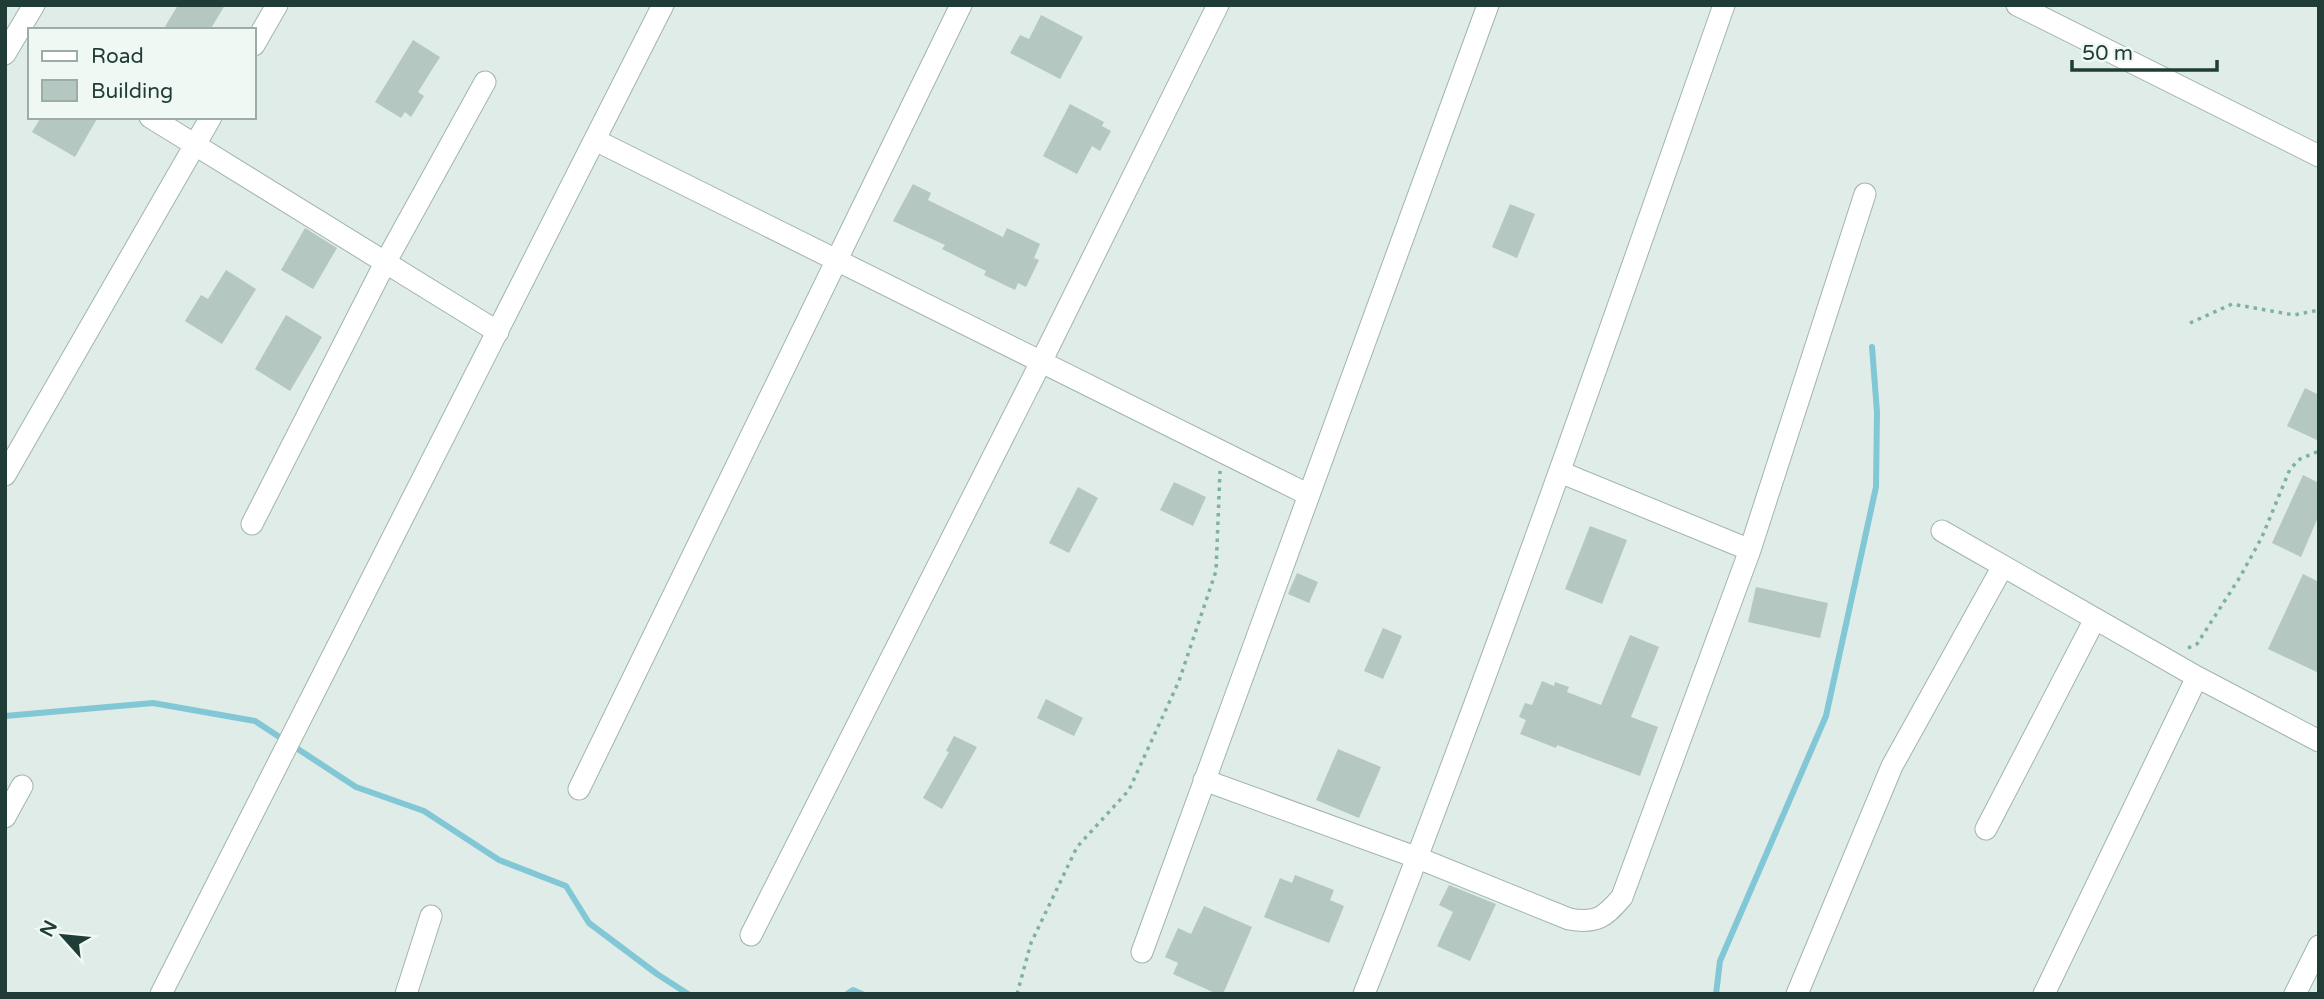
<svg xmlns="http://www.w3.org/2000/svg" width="2324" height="999" viewBox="0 0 2324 999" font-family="'Varela Round',sans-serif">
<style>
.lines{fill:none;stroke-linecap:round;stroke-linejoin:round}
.stream{stroke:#82c7d6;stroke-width:6}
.building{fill:#b4c7c0}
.minor-casing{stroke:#a2b4ae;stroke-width:23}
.path{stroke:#7db2a3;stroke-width:3.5;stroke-dasharray:3.5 5;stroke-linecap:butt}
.minor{stroke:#fff;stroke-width:21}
</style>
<rect width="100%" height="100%" fill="#dfece7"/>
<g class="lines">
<!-- stream -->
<path class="stream" d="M5 716 153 703 255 721 356 787 424 811 499 860 566 886 589 923 657 974 688 994
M847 994 853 990 862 994
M1716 994 1720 961 1826 716 1876 487 1877 412 1872 347"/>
</g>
<!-- building -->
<path class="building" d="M178 5H225L210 30H163Z
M1041 15 1083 37 1060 79 1010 53 1020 35 1029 39Z
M413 40 440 57 418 92 424 96 411 117 405 112 401 118 375 102Z
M1070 104 1104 122 1102 126 1111 131 1100 151 1092 146 1077 174 1043 156Z
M41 117H98L75 157 32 132Z
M913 184 931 193 928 200 1003 237 1007 228 1040 244 1034 258 1039 260 1026 287 1018 283 1015 290 984 275 986 271 942 249 945 245 893 221Z
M1510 204 1535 214 1517 258 1492 247Z
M305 228 337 248 313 289 281 270Z
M226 270 256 289 222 344 185 321 201 295 208 299Z
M286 315 322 337 290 391 255 369Z
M2305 388 2319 395V441L2287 426Z
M2303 475 2319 483V515L2301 557 2272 543Z
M1174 482 1206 497 1193 526 1160 510Z
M1078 487 1098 498 1069 553 1049 543Z
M1590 526 1627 540 1602 604 1565 589Z
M1297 573 1318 582 1309 603 1288 594Z
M2303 574 2319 582V673L2268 649Z
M1756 587 1828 603 1820 638 1748 622Z
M1383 628 1402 636 1383 679 1364 671Z
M1630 635 1659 647 1631 717 1658 727 1640 776 1557 745 1556 748 1520 734 1526 720 1519 717 1525 703 1532 705 1542 681 1554 686 1555 682 1569 687 1567 692 1601 705Z
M1046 699 1083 718 1074 736 1037 718Z
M954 736 977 747 942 809 923 798 949 752 946 751Z
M1338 749 1381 767 1359 818 1316 800Z
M1295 875 1334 890 1330 900 1344 906 1329 943 1264 917 1280 878 1292 883Z
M1449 885 1496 904 1470 961 1437 946 1453 912 1439 905Z
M1204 906 1252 927 1223 994H1217L1173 974 1178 963 1165 957 1178 928 1191 934Z"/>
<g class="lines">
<defs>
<path id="minor" d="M2017 5 2319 156
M254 45 277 5
M5 54 34 5
M150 117 498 332
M595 140 1309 495
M1560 472 1750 550
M5 475 211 117
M252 524 385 263 485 82
M1942 531 2197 677 2319 741
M1204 780 1418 858 1569 919C1597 924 1605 917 1622 897L1750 550 1865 194
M579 789 961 5
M5 817 22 786
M1986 829 2095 619
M751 935 1041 362 1218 5
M1142 952 1488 5
M161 994 663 5
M406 994 431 916
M1364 994C1493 667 1608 336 1724 5
M1797 994 1892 766 2003 566
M2044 994 2197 677
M2295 994 2319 946"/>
</defs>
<!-- minor casing -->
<use href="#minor" class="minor-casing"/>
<!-- path -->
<path class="path" d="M2190 323 2232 304 2294 315 2319 310
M2188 648 2197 644 2240 577 2262 537 2290 469 2300 459 2319 451
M1017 994 1031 943 1077 847 1129 790 1179 681 1216 571 1220 471"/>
<!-- minor -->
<use href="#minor" class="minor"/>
</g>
<!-- border -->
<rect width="2324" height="999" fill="none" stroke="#1f3d36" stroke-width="14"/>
<!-- legend -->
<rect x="28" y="28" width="228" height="91" fill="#f0f8f4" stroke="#9cada8" stroke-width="2"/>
<rect x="42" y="51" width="35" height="10" fill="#ffffff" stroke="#9cada8" stroke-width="2"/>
<text x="91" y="63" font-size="21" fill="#1f3d36">Road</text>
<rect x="42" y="80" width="35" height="21" fill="#b4c7c0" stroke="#9cada8" stroke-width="2"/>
<text x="91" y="98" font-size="21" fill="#1f3d36">Building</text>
<!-- north arrow -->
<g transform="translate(63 936) rotate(297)" stroke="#f0f8f4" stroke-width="5" paint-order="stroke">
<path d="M0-5L12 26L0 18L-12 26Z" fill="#1f3d36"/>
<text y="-10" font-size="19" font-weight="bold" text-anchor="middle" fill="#1f3d36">N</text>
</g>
<!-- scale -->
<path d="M2072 60v10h145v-10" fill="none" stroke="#1f3d36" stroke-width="3.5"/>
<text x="2082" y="60" font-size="21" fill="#1f3d36" stroke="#f0f8f4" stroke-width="5" paint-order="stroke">50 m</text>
</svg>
